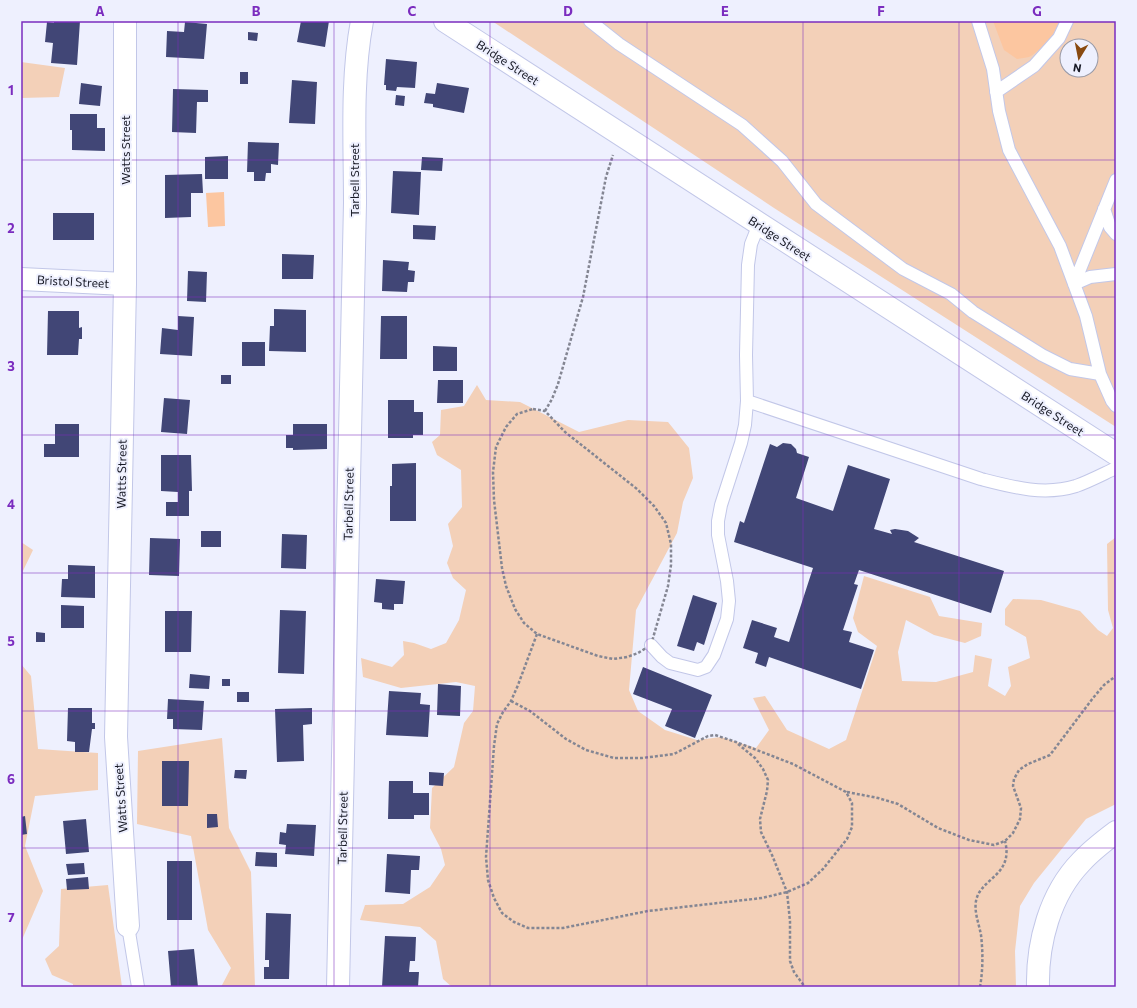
<svg xmlns="http://www.w3.org/2000/svg" width="1137" height="1008" viewBox="0 0 1137 1008" font-family="Commissioner,sans-serif">
<style>
.green{fill:#f3d0b8;fill-rule:evenodd}
.water{fill:#fcc6a0}
.building{fill:#414676}
.lines{fill:none;stroke-linecap:round;stroke-linejoin:round}
.lane-casing{stroke:#c2c7e8;stroke-width:14}
.street-casing{stroke:#c2c7e8;stroke-width:24}
.secondary-casing{stroke:#c2c7e8;stroke-width:24}
.path{stroke:#848693;stroke-width:2.5;stroke-dasharray:3 2;stroke-linecap:butt}
.lane{stroke:#fff;stroke-width:12}
.street{stroke:#fff;stroke-width:22}
.secondary{stroke:#fff;stroke-width:22}
.grid{fill:none;stroke:#7b2cbf;stroke-width:1;stroke-opacity:0.55}
.labels{text-anchor:middle;dominant-baseline:central;stroke-width:4;stroke-linejoin:round;paint-order:stroke}
.street-label{font-size:12px;fill:#171925;stroke:#eef0fe}
.neatline{fill:none;stroke:#7b2cbf;stroke-width:1.5}
.grid-label{font-size:13px;text-anchor:middle;font-weight:bold;fill:#7b2cbf}
</style>
<rect width="100%" height="100%" fill="#eef0fe"/>
<!-- green -->
<path class="green" d="M492 21H1116V427L774 208ZM1067 46H1091V70H1067Z
M21 62 65 68 59 97 21 98Z
M477 385 486 400 520 402 579 432 628 420 668 422 689 448 693 478 683 502 677 533 636 610 629 690 638 711 665 730 697 740 721 737 756 748 769 730 753 698 765 696 787 730 829 749 846 740 877 646 858 632 853 618 864 576 930 597 939 616 982 623 981 636 965 643 934 635 906 620 898 652 902 681 936 682 973 672 975 655 992 659 988 686 1005 696 1011 686 1008 667 1030 658 1026 637 1005 625V609L1013 599 1041 600 1080 611 1098 630 1107 636 1113 628 1108 610 1107 544 1116 537V804L1086 819 1034 883 1020 906 1015 951 1016 987H452L443 979 436 941 420 927 360 920 365 905 403 904 430 887 445 865 441 849 430 828 432 788 454 767 464 723 473 711 475 686 456 682 401 688 363 677 361 658 392 667 404 655 403 641 414 643 431 649 446 643 459 620 466 590 453 578 447 563 453 546 448 524 462 507 461 470 437 455 432 442 440 435 441 410 464 406Z
M21 542 33 550 21 575Z
M21 664 31 676 38 749 98 753V790L35 796 25 846 43 891 21 942Z
M222 738 229 828 251 872 255 987H221L231 968 208 930 191 836 137 824 138 751Z
M108 885 122 987H73V984L52 975 45 959 59 946 61 889Z"/>
<!-- water -->
<path class="water" d="M993 21H1060C1058 32 1039 52 1029 57 1026 58 1021 58 1017 59L1004 50Z
M224 192 225 226 208 227 206 193Z"/>
<!-- building -->
<path class="building" d="M54 21H80L77 65 51 63 53 43 45 42 47 22 54 23Z
M301 21H329L325 47 297 42Z
M185 22 207 24 204 59 166 57 167 31 184 32Z
M248 32 258 33 257 41 248 40Z
M386 59 417 62 415 88 397 87 396 91 386 90V85H384Z
M240 72H248V84H240Z
M292 80 317 82 315 124 289 123Z
M81 83 102 86 100 106 79 104Z
M437 83 469 88 464 113 433 107V104L424 103 426 93 435 94Z
M173 89 208 90V102H197L196 133 172 132Z
M396 95 405 96 404 106 395 105Z
M70 114H97V128H105V151L72 150V130H70Z
M248 142 279 143 278 165 271 164V173H266L265 181H254V172H247Z
M228 156V179H205V157Z
M422 157 443 158 442 171 421 170Z
M393 171 421 172 419 215 391 213Z
M202 174 203 193H191V217L165 218V175Z
M53 213H94V240H53Z
M413 225 436 226 435 240 413 239Z
M282 254 314 255 313 279H282Z
M383 260 409 262 408 270 415 271 414 282H408L407 292 382 291Z
M188 271 207 272 206 302 187 301Z
M274 309 306 310V352L269 351 270 326H274Z
M48 311H79V328L82 327V339H79L78 355H47Z
M178 316 194 317 192 356 160 354 162 328 178 330Z
M381 316H407V359H380Z
M242 342H265V366H242Z
M433 346 457 347V371H433Z
M221 375H231V384H221Z
M438 380H463V403H437Z
M164 398 190 400 187 434 161 432Z
M388 400H414V412H423V435H413V438H388Z
M55 424H79V457H44V444H55Z
M293 424H327V449L293 450V448H286V435H293Z
M783 443 791 444 796 449 797 453 809 457 796 498 833 511 848 465 890 479 874 529 892 534 890 530 895 529 908 531 919 538 914 542 1004 571 991 613 859 570 854 584 858 585 843 630 852 632 849 642 874 650 861 689 769 657 766 667 755 663 758 653 743 648 752 620 777 628 774 637 789 642 813 568 734 542 740 521 744 523 770 444 777 447Z
M161 455H191L192 491H189V516H166V502H178V492L161 491Z
M416 463V521H390V486H392V464Z
M201 531H221V547H201Z
M282 534 307 535 306 569 281 568Z
M150 538 180 539 179 576 149 575Z
M68 565 95 566V598L61 597 62 579H68Z
M376 579 405 581 403 604H394V610L382 609V603L374 602Z
M693 595 717 603 704 645 697 642 694 651 677 646Z
M61 605 84 606V628H61Z
M280 610 306 611 304 674 278 673Z
M165 611H192L191 652H165Z
M36 632 45 633V642H36Z
M643 667 712 695 695 738 665 726 672 709 633 694Z
M190 674 210 676 209 689 189 688Z
M222 679H230V686H222Z
M438 684 461 686 460 716 437 715Z
M389 691 421 693 420 704 430 705 428 737 386 735Z
M237 692H249V702H237Z
M168 699 204 701 202 730 173 729V719H167Z
M68 708H92V723H95V729H92L89 752H75V742L67 741Z
M312 708V724L303 725 304 761 277 762 275 709Z
M162 761H189L188 806H162Z
M235 770H247L246 779 234 778Z
M429 772 444 773 443 786 429 785Z
M389 781H413V793H429V815H414V819H388Z
M207 814H217L218 827 207 828Z
M25 816 27 834 21 835V817Z
M86 819 89 852 66 854 63 821Z
M287 824 316 825 314 856 285 854 286 845 279 844 280 832 286 833Z
M256 852 277 853V867L255 866Z
M387 854 420 856 419 870H411L410 894 385 892Z
M167 861H192V920H167Z
M84 863 85 874 68 875 66 864Z
M88 877 89 889 67 890 66 879Z
M266 913 291 914 289 979H264V967H269V960H265Z
M385 936 416 937 415 961H410L409 972H419L418 987H382Z
M194 949 198 987H171L168 951Z"/>
<g class="lines">
<defs>
<path id="lane" d="M590 21 619 44 742 125 782 161 816 204 903 269 951 294 973 312 1042 355 1070 369 1100 374
M978 21 993 69 999 111 1009 150 1060 246 1086 316 1100 374 1112 401 1116 406
M996 92 1034 66 1059 38 1067 21
M1104 209 1110 227 1116 234
M1074 284 1116 180
M1074 284 1090 277 1116 274
M747 401 981 479C1012 487 1044 496 1076 486 1090 481 1103 474 1116 468
M651 645 662 657 670 663 698 670 706 667 714 655 727 619 729 601 727 581 718 535V521L721 505 741 443 745 425 747 401 746 355 748 265 751 244 759 224
M128 926 138 987"/>
<path id="street" d="M125 21V284L116 737 128 926
M21 279 125 284
M338 987 355 203C355 143 351 80 362 21
M1038 987C1037 943 1050 894 1081 862 1091 851 1104 841 1116 832"/>
<path id="secondary" d="M445 21 1116 454"/>
</defs>
<!-- lane casing -->
<use href="#lane" class="lane-casing"/>
<!-- street casing -->
<use href="#street" class="street-casing"/>
<!-- secondary casing -->
<use href="#secondary" class="secondary-casing"/>
<!-- path -->
<path class="path" d="M533 409 545 411 565 432 579 443 637 489 654 506 666 523 671 544V565L668 586 651 645 638 653 627 657 613 659 598 656 537 634 524 623 515 609 506 586 502 568 494 500 493 472 496 447 506 427 517 414Z
M545 411 552 399 558 384 583 297 606 177 613 155
M511 701 530 711 566 739 586 750 614 758H642L674 754 708 736 715 735 736 742 793 764 846 792 852 803V827L847 839 823 869 808 883 787 892 762 898 648 911 563 928H528L514 922 502 913 494 898 488 880 486 857 494 746 497 724 503 712 511 701 518 685 537 634
M738 744 755 758 763 769 768 780 767 791 760 819 761 832 772 855 787 892 790 921V961L794 972 805 987
M847 792 878 798 898 804 938 828 969 840 994 845 1005 841 1013 833 1020 819 1021 808 1013 786 1014 779 1019 770 1028 764 1050 755 1093 698 1104 685 1116 676
M980 987C983 970 983 952 981 935 979 924 974 912 976 901 980 878 1014 876 1005 841"/>
<!-- lane -->
<use href="#lane" class="lane"/>
<!-- street -->
<use href="#street" class="street"/>
<!-- secondary -->
<use href="#secondary" class="secondary"/>
</g>
<!-- grid -->
<path class="grid" d="M178 21V987M334 21V987M490 21V987M647 21V987M803 21V987M959 21V987M21 160H1116M21 297H1116M21 435H1116M21 573H1116M21 711H1116M21 848H1116"/>
<g class="labels">
<!-- street labels -->
<g class="street-label">
<text transform="translate(508 62) rotate(33)">Bridge Street</text>
<text transform="translate(125 150) rotate(-90)">Watts Street</text>
<text transform="translate(354 180) rotate(-90)">Tarbell Street</text>
<text transform="translate(780 238) rotate(33)">Bridge Street</text>
<text transform="translate(73 281) rotate(3)">Bristol Street</text>
<text transform="translate(1053 413) rotate(33)">Bridge Street</text>
<text transform="translate(121 474) rotate(-89)">Watts Street</text>
<text transform="translate(348 504) rotate(-89)">Tarbell Street</text>
<text transform="translate(120 798) rotate(-94)">Watts Street</text>
<text transform="translate(342 828) rotate(-89)">Tarbell Street</text>
</g>
</g>
<!-- border -->
<rect width="1137" height="1008" fill="none" stroke="#eef0fe" stroke-width="44"/>
<!-- north arrow -->
<g transform="translate(1079 58) rotate(190)"><circle r="19" fill="#eef0fe" stroke="#989aa7"/>
<path d="M0-3L7 15L0 10L-7 15Z" fill="#894a10"/>
<text y="-6" font-size="11" font-weight="bold" text-anchor="middle" fill="#171925">N</text>
</g>
<rect x="22" y="22" width="1093" height="964" class="neatline"/>
<g class="grid-label">
<text x="100" y="16">A</text>
<text x="256" y="16">B</text>
<text x="412" y="16">C</text>
<text x="568" y="16">D</text>
<text x="725" y="16">E</text>
<text x="881" y="16">F</text>
<text x="1037" y="16">G</text>
<text x="11" y="95">1</text>
<text x="11" y="233">2</text>
<text x="11" y="371">3</text>
<text x="11" y="509">4</text>
<text x="11" y="646">5</text>
<text x="11" y="784">6</text>
<text x="11" y="922">7</text>
</g>
</svg>
